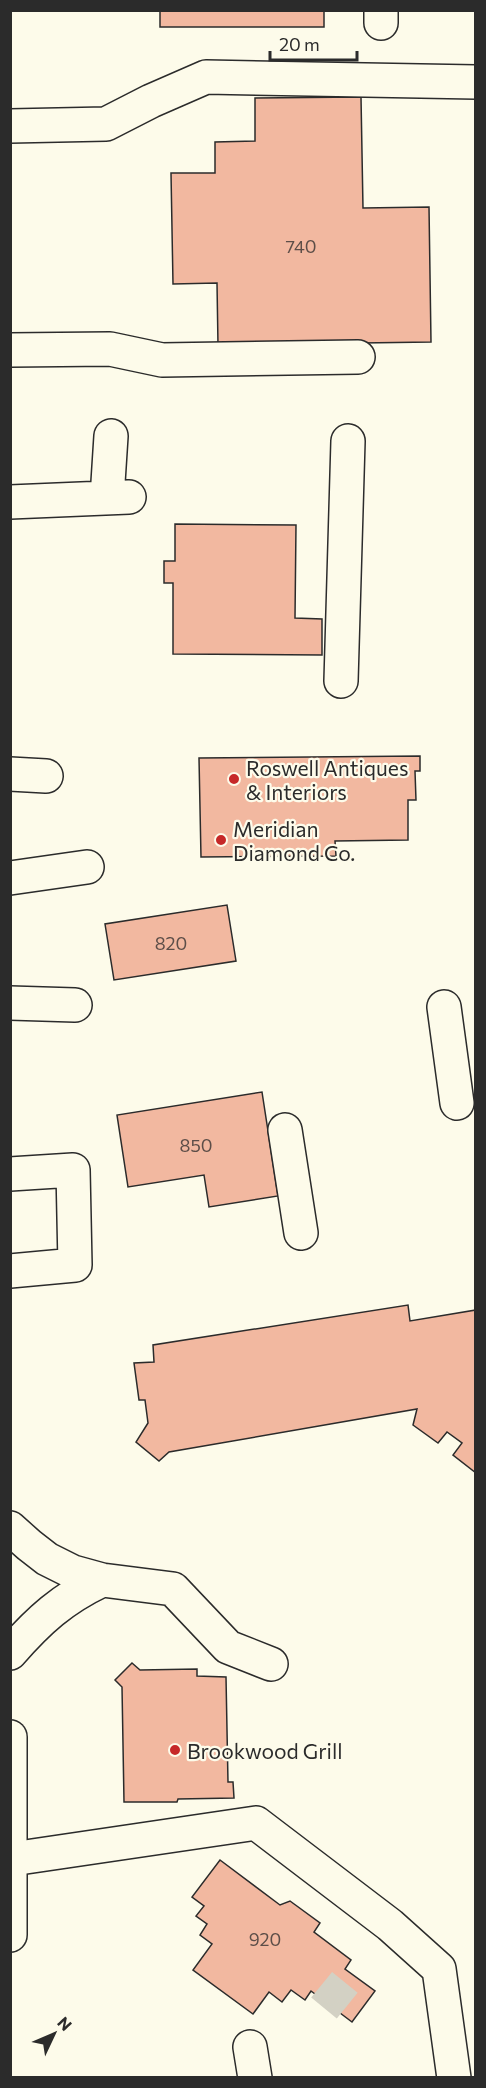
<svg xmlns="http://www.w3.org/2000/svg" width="486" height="2088" viewBox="0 0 486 2088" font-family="Commissioner,sans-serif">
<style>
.building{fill:#f2b8a0;stroke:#2b2b2b;stroke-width:1.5}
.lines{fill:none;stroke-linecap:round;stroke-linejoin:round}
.minor-tunnel{stroke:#d3d1c4;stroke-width:33;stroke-dasharray:33 16;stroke-linecap:butt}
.minor-casing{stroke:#2b2b2b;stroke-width:36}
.major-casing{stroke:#2b2b2b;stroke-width:36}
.minor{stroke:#fdfbea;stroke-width:33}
.major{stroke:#fdfbea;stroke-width:33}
.poi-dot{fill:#c62828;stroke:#fdfbea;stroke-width:2}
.labels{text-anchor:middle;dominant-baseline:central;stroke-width:4.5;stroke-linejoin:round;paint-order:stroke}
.number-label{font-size:18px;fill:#5d4e48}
.poi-label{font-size:21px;fill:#2b2b2b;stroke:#fdfbea;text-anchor:start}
</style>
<rect width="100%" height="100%" fill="#fdfbea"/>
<!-- building -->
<path class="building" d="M160 10H324V27H160Z
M361 97 363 208 429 207 431 342 218 345 217 283 173 284 171 173H215V142L255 141V98Z
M175 524 296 525 295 618 322 619V655L173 654V583H164V561H175Z
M420 756V771H415L416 800H408V840L335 841 336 856 201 857 199 758Z
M227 905 236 961 114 980 105 924Z
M262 1092 278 1196 209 1207 204 1175 128 1187 117 1115Z
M408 1305 410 1321 476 1310V1473L453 1455 462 1443 447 1432 438 1443 413 1425 417 1409 169 1452 159 1461 136 1442 148 1423 145 1400H139L134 1363 154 1362 153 1345Z
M132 1663 140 1670 197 1669V1676L226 1677 228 1782H233L234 1798 178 1799 177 1802H124L122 1687 115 1680Z
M220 1860 280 1905 290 1901 320 1923 314 1932 351 1960 345 1969 375 1991 352 2022 311 1991 305 2000 291 1990 282 2002 269 1992 253 2014 193 1970 212 1944 200 1935 207 1924 196 1916 204 1906 192 1897Z"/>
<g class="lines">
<!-- minor-tunnel -->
<path class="minor-tunnel" d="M324 2008 355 1970"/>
<defs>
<path id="minor" d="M381 10V23
M10 126 106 124 151 101 206 77 476 82
M10 350 110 349 162 360 358 357
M107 498 111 436
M10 502 129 497
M341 681 348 441
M10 774 46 776
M10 878 87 867
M10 1003 75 1005
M444 1007 457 1103
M285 1130 301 1233
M10 1174 73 1170 75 1265 10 1271
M10 1528 29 1545 47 1559 73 1572 102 1580 173 1589 228 1647 271 1664
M10 1653C39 1620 62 1599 102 1580
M12 1859 256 1823 390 1925 439 1969 454 2078
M250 2047 255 2078"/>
<path id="major" d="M10 1737V1935"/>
</defs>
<!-- minor casing -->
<use href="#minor" class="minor-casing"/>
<!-- major casing -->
<use href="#major" class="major-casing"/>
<!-- minor -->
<use href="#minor" class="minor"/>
<!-- major -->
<use href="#major" class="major"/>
</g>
<!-- markers -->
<g class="poi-dot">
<circle cx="234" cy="779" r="6"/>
<circle cx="221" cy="840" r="6"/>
<circle cx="175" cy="1750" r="6"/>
</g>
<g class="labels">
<!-- number labels -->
<g class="number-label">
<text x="301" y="246">740</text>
<text x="171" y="943">820</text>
<text x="196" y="1145">850</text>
<text x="265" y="1939">920</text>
</g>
<!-- poi labels -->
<g class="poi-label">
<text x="246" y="767">Roswell Antiques<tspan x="246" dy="24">&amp; Interiors</tspan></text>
<text x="233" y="828">Meridian<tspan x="233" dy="24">Diamond Co.</tspan></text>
<text x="187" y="1750">Brookwood Grill</text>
</g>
</g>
<!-- border -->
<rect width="486" height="2088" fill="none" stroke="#2b2b2b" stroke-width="24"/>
<!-- north arrow -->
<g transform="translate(54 2034) rotate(46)" stroke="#fdfbea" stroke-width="4.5" paint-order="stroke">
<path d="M0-4.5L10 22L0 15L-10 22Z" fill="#2b2b2b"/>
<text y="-9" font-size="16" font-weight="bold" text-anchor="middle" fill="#2b2b2b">N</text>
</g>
<!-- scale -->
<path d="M270 51v9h87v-9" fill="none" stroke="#2b2b2b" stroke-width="3"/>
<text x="279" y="51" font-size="18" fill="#2b2b2b" stroke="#fdfbea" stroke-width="4.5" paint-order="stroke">20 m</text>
</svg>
